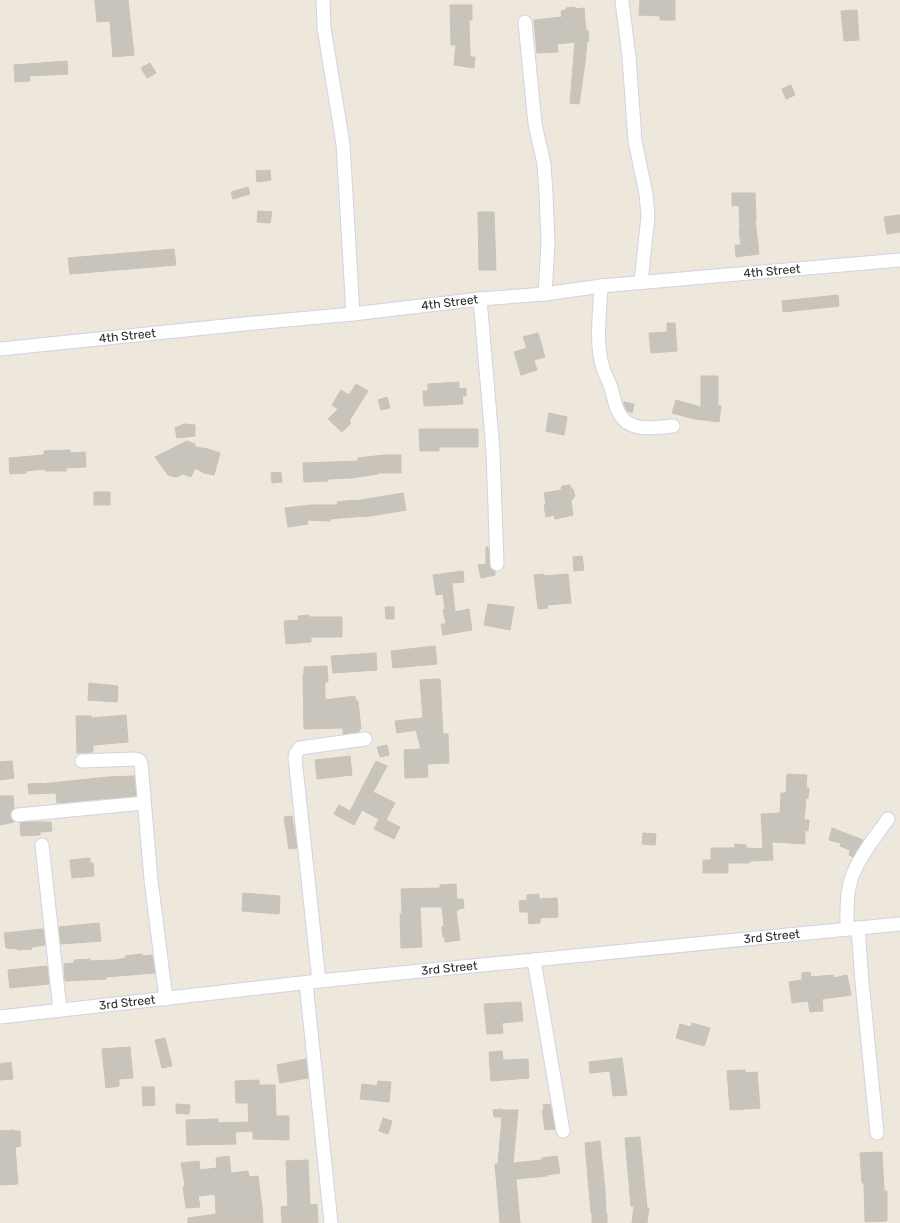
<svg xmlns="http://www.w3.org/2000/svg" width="900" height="1223" viewBox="0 0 900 1223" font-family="Rubik,sans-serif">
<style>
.building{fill:#c9c4bb;stroke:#c9c3b5}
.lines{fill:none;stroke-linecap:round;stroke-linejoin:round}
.minor-casing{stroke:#d1d3e4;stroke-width:15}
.minor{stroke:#fff;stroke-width:13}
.labels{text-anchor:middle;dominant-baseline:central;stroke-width:3;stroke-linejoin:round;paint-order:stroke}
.street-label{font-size:12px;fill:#2b2b2b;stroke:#fff}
</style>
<rect width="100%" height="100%" fill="#eee7dc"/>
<!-- building -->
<path class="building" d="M95 0H128L134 55 113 57 110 21 97 22Z
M640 0H675V20H660V16L639 15Z
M450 5H472V20H469L470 57H475L474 68 454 65 456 45H451Z
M575 7V9L584 8 586 31 588 30 589 41H587L585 63 579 104 570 103 575 42 557 44 558 52 537 53 534 20 562 17 561 11 566 10V8Z
M857 10 859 40 844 41 841 11Z
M67 61 68 74 29 76 30 81 15 82 14 65Z
M150 63 156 73 147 78 141 68Z
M791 85 795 95 786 99 782 89Z
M270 170 271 180 257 182 256 171Z
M248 187 250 194 233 199 231 192Z
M732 193H755L756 220H755L759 254 736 257 735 245H741L739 230H740L739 205 732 206Z
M258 211 272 212 270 223 257 222Z
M478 212H494L496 270H479Z
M900 215V232L887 234 884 217Z
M174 249 176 265 70 274 68 258Z
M838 295 839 306 783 312 782 301Z
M667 323H675L677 351 651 353 649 333 667 332Z
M538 333 545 357 534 360 537 370 521 375 514 352 527 348 523 337Z
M701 376H718V405L721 406 719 422 695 419 672 413 676 400 701 407Z
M459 382V389L466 388V396H462L463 404 424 406 423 391H428V384Z
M356 384 368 391 349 421 351 423 342 432 328 419 338 409 332 405 341 390 349 395Z
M387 397 390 408 381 410 378 400Z
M624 402 634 404 632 413 627 411 624 404Z
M549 413 567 417 564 435 546 431Z
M184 424 195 425V436L177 438 175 428Z
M419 429H478V447H439V451H420Z
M187 441 195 444V447L208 449 220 453 214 475 204 473 195 468 191 477 183 474 176 477 168 475 155 457Z
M70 450 71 453 85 452 86 467 66 468V471H45V469L26 471V473L10 474 9 458 44 455V451Z
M384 455H401V473H378V474L351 478 328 479V481L304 482 303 463 358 461V458Z
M281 472 282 482 272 483 271 473Z
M570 485 571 489H573L575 496 571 501 573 515 555 519 554 515 546 517 544 505 546 504 544 493 561 490 562 486Z
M94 492H110V505H94Z
M403 493 406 510 364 517V516L330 519V521L307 520 308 524 288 527 285 508 311 505H338L337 502 355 500V501Z
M486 547H488L490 568 495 571V575L481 578 478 565 486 564Z
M582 556 584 570 574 571 573 557Z
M463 571 464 582 452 583 455 612 469 609 472 630 443 635 441 624H446L443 610 445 609 443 594 436 595 433 575Z
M544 574V576L568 574 571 603 547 605 548 608 538 609 534 575Z
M488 604 514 607 510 630 484 625Z
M385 607H394V619H386Z
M309 615V617H342V637H311V642L286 644 284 621 299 620 298 616Z
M435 646 437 664 393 668 391 651Z
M376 653 377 670 333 673 331 656Z
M327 666 328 682H325V700L355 696 356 701H358L361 729H359V732L343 734V728L304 729 303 675H304V667Z
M440 679 443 734H448L449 763 427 764 428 777 405 778 404 750 421 749 416 730 397 733 395 721 423 718 420 680Z
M89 683 118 686 117 702 88 700Z
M126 715 128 742 93 745V752L77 753 76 716H91L92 718Z
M387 745 389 755 380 757 377 747Z
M350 756 352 775 317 779 315 760Z
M12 761 14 778 0 780V762Z
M376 761 387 766 373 792 395 803 386 820 400 827 394 839 374 829 379 819 362 810 354 825 334 814 339 805 350 811Z
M787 774 807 775 806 788H809L808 798H806L804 820H809L808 831 805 830V844L772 842 773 860 750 861 749 863H728V873H703V860H711V848H735V844L746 845V848L763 849 761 814 780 813 781 793H786Z
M134 776 136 796 57 803 56 793 29 794 28 784 41 783V784L108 777Z
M0 796H13L14 808 11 811 10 815 11 819 14 822 0 825Z
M292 816 297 848 289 849 284 817Z
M27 822H51L52 831 40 832V835L21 836 20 823Z
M832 828 863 840 853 857 849 855 850 850 840 846 841 843 829 840Z
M643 833 656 834 655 845 642 844Z
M90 858V863H93L94 876 72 878 70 860Z
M456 884 457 899H463L464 908 458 909V911H456L460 940 445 942V937H443L442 927 444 926 442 907H420L422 947 401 948 400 914H402L401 889 440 888V885Z
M243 893 280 896 279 914 242 911Z
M539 894V899L557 898 558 917 540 918V923L529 924 528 912H520L519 901 527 900V895Z
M99 923 101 941 61 944 59 927Z
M43 929 45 945 32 947V949L18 950V949L6 948 4 933Z
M142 954V956L152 955 155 973 106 977V979L65 981 64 964 74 963V960L90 959V961L115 960 126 958 125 956Z
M47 966 49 984 10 988 8 970Z
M810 972 811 977 833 975V978L847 975 851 995 822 999 823 1011 810 1012 808 1001 792 1003 789 982 802 980V973Z
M521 1002 523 1021 502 1023 503 1033 487 1034 484 1004Z
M692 1023 710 1028 704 1046 676 1038 680 1024 691 1027Z
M165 1038 172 1066 162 1068 155 1040Z
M130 1047 133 1078 119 1079V1086L106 1088 102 1049Z
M502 1051 503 1060 528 1059 529 1078 491 1081 489 1052Z
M622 1058 627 1095 613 1096 610 1071 590 1073 589 1062Z
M306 1059 308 1078 280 1083 277 1065Z
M11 1062 13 1079 0 1080V1064Z
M745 1070V1073L757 1072 760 1108 730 1110 727 1071Z
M259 1080V1085H275L276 1116H289V1140L253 1139V1131L235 1132 236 1144 187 1145 186 1120 218 1119V1123L249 1122 248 1103H236L235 1081Z
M378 1081 391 1082 389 1102 360 1099 362 1084 377 1086Z
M142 1087H154L155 1105 143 1106Z
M176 1104 190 1105 189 1114 176 1113Z
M550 1104 555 1129 545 1130 542 1110H544L543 1105Z
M502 1109V1114L503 1110H518L513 1163 542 1160V1158L557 1156 560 1173 547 1175V1176L516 1179 520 1223H500L495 1164H498L502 1117H494L493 1110Z
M383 1118 392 1121 388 1134 379 1131Z
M14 1130V1131H20L21 1146 15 1147 18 1184 0 1185V1131Z
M640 1137 647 1208H649L647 1223H632L634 1206H631L625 1138Z
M600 1141 605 1191 606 1214H607V1223H592V1213H591L585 1143Z
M882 1152 884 1191H887V1221L865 1222 864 1183H862L860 1153Z
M229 1156 231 1173 248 1171 249 1177 258 1176 262 1207 263 1223H188V1218L216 1214 215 1194 198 1196 200 1207 186 1208 183 1187 185 1186 181 1163 199 1161 200 1170 217 1168 216 1158Z
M308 1160 310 1205 317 1204 318 1223H282L281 1207 288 1206 286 1161Z"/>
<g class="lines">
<defs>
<g id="minor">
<path d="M323 0 324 28 343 144 353 314"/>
<path d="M622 1 629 57 635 141 646 194 648 216 641 282"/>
<path d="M525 22 535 124 544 164 546 194 548 243 545 294"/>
<path d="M601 286C600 313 595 343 603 368 605 375 609 381 611 388 615 401 616 415 628 423 641 431 659 427 673 426"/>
<path d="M480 299 493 451 497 564"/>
<path id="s1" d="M0 349 244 324 353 314 480 299 545 294 601 286 900 260"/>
<path d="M82 761 135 759 139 760 141 763 151 880 166 999"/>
<path d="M18 815 144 803"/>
<path d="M42 845 60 1010"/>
<path d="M858 928 862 982 877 1133"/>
<path d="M847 929C847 911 846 891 853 874 861 854 876 836 888 819"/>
<path d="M534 960 563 1131"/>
<path d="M319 981 295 758 296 753 300 748 365 739"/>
<path d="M306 983 331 1223"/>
<path id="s2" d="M0 1017 319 981 900 924"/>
</g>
</defs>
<!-- minor casing -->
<use href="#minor" class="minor-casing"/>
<!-- minor -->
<use href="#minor" class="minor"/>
</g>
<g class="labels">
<!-- street labels -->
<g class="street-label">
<text stroke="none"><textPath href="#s1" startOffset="776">4th Street</textPath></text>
<text stroke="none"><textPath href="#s1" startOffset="452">4th Street</textPath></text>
<text stroke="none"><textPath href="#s1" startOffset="128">4th Street</textPath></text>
<text stroke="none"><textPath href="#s2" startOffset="776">3rd Street</textPath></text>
<text stroke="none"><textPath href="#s2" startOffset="452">3rd Street</textPath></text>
<text stroke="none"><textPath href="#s2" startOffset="128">3rd Street</textPath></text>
</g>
</g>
</svg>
